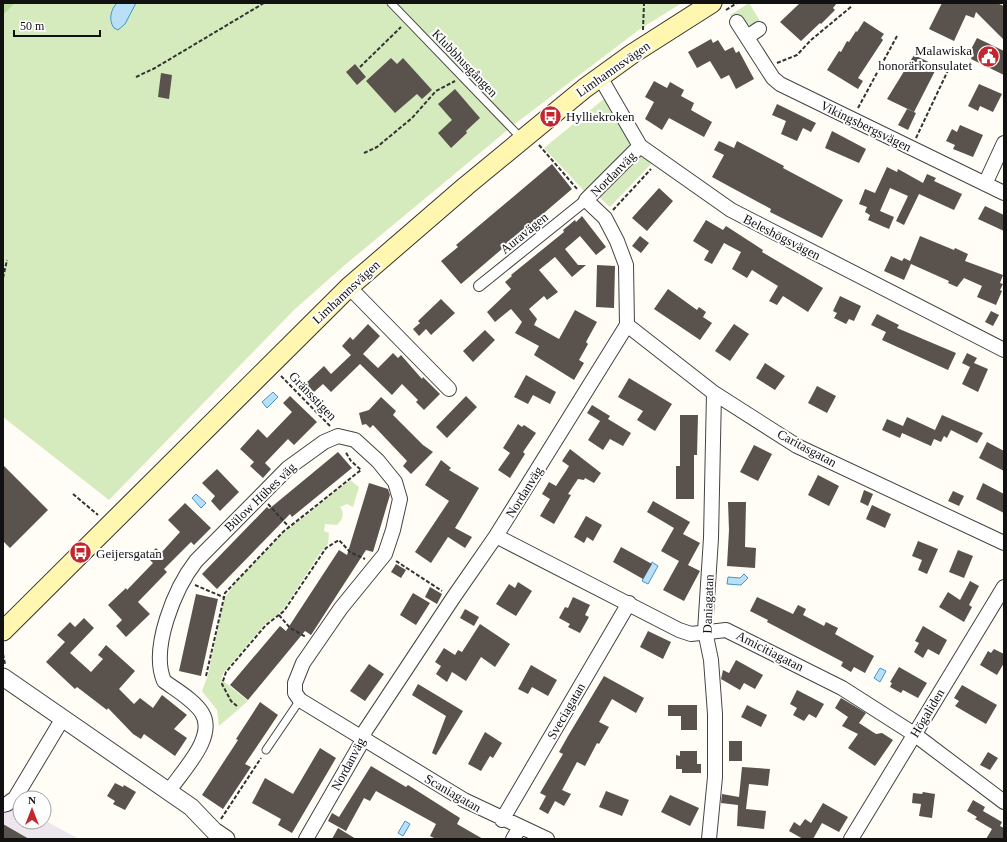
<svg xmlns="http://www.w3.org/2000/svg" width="1007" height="842" viewBox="0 0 1007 842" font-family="'Times New Roman',serif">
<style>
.industrial{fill:#eee6ef}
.green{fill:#d5ebbd}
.forest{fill:#b9dc9c}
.water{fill:#b9e0f7;stroke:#3f96cf}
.building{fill:#5a524d}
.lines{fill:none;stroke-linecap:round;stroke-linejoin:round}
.service-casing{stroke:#444;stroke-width:9}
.pedestrian-casing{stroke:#444;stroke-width:12}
.minor-casing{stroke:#444;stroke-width:16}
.tertiary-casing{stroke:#444;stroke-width:19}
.secondary-casing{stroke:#333;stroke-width:21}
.path{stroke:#333;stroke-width:2;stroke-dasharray:4 2;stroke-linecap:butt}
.service{stroke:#fff;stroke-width:7}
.pedestrian{stroke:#fff;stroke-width:10}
.minor{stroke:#fff;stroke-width:14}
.tertiary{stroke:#fff;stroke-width:17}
.secondary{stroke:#fff6b0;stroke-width:19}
.labels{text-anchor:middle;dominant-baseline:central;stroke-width:4;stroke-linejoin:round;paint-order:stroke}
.poi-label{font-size:13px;fill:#111;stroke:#fff;text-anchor:start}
.street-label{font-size:13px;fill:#111;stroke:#fff}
</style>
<rect width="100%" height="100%" fill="#fffdf5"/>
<!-- industrial -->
<path class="industrial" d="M3 797 20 807V822H44V820L79 839H3Z"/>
<!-- green -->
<path class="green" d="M3 3H682L640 29 516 123 346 264 294 310 109 500 3 417Z
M749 3 760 21 751 25 735 22 730 15Z
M605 98 634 146 586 193 544 148Z
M640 152 652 163 610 207 598 196Z
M350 480 359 487 353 507 347 504 340 507C345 514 343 519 337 525L325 524 324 531 329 533 328 544 320 553 285 607 277 615 265 624 224 672 221 679 248 701 219 726 217 710 202 691 208 675 224 599 235 583 280 536Z"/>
<!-- forest -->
<path class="forest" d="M3 3H15L3 15Z"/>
<!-- water -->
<path class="water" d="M117 3H136L125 24 118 30 114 28C108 20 111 9 117 3Z
M273 392 278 397 267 408 262 402Z
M196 494 206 503 201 508 192 498Z
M652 562 658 566 648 584 642 581Z
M744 574 748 578 741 585 727 584 728 577 740 578Z
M880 668 886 671 880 682 874 678Z
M405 821 410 824 403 836 398 833Z"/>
<!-- building -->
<path class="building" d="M800 3H837L833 8 835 10 821 24 820 23 801 41 780 22Z
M942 3H997L1004 6V40L976 12 974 18 966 15 954 41 929 29Z
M864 21 884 34 881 38 883 40 858 78 863 81 858 89 827 70 839 51 841 52 847 41 849 42 856 31 857 32Z
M977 38 1004 51V75L971 59 972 56 968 55Z
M711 39 713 43 718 40 725 51 733 47 736 53 739 51 754 79 736 89 729 75 721 79 710 61 697 68 688 52Z
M914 55 935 65 933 70 935 71 914 112 887 99Z
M391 58 397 64 403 58 432 90 422 99 417 94 395 113 366 81Z
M355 64 366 77 357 85 346 72Z
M161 73 172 75 169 99 158 97Z
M654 81 667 88 670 82 684 90 681 96 694 103 691 110 712 122 704 137 669 118 662 130 645 119 654 102 645 97Z
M979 84 1002 94 993 112 980 106 978 111 968 106Z
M455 89 480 118 466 131 467 133 451 148 438 133 452 120 438 104Z
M777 104 816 123 811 132 803 128 797 141 781 134 786 121 772 115Z
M907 109 916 113 908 130 898 125Z
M960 125 983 135 973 157 953 149 955 145 946 141 952 129 957 132Z
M832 131 866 149 859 163 825 148Z
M719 141 734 148 737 141 784 166 783 168 843 200 822 238 770 212 771 209 712 177 724 155 714 150Z
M552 164 572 189 461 284 441 261 458 247 456 245Z
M887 167 897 172 898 169 923 183 927 174 936 178 934 181 962 194 954 210 919 194 904 225 896 221 908 196 890 188 880 211 894 217 889 229 868 220 870 215 865 212 867 207 859 204 865 189 875 193Z
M659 188 673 201 647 231 632 218Z
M985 206 1004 215V231L978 219Z
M582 216 606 247 596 255 580 236 565 249 578 265H586L572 277 555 257 539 270 558 292 547 300 544 296 529 309 537 319 534 325 559 339 575 310 597 322 586 342 588 344 579 360 584 363 574 380 534 355 539 346 515 333 522 322 511 309 495 322 487 312 511 289 505 282 512 276 511 275 564 232 563 230 575 220 576 222Z
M706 220 723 230 726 226 763 250 762 252 823 288 808 312 783 296 777 305 769 301 778 286 752 270 747 278 732 269 741 252 724 243 712 264 704 260 709 251 693 241Z
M640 236 649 243 641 253 632 246Z
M920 236 954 250 955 248 968 254 965 261 1003 275 1000 283 1003 284 1000 290 1002 291 996 305 977 297 982 286 964 278 957 287 948 283 949 281 911 264 904 280 884 271 891 256 902 261 904 258 910 261Z
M597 265 615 266 614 308 596 307Z
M668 289 697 310 699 307 706 312 703 317 712 323 700 340 654 309Z
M840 296 861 306 854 321 849 319 846 324 834 318 837 313 833 311Z
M441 299 455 313 431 335 426 329 419 336 413 329 420 323 418 321Z
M991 311 999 315 993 326 985 322Z
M877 314 899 325 897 328 956 353 948 370 882 340 886 332 871 325Z
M368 324 380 336 363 354 378 368 393 353 398 358 401 355 422 379 423 377 440 394 424 410 416 402 418 400 402 384 392 395 360 364 331 392 323 384 314 392 305 384 324 366 331 374 351 355 342 346 350 337 353 340Z
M734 324 749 334 730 361 715 351Z
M485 330 495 340 473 362 463 351Z
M967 353 977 358 974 363 988 369 978 392 962 384 970 367 962 363Z
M765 363 785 376 775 390 756 378Z
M526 375 556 392 550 404 533 395 528 404 514 397Z
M629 378 672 404 655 431 637 420 643 411 618 397Z
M817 386 836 396 827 413 808 403Z
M290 396 317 422 294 445 288 439 265 463 271 469 263 478 250 466 254 462 240 449 258 429 267 438 292 412 283 403Z
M466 396 477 407 447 438 436 427Z
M381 397 396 411 393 415 423 445 433 452 411 474 403 466 407 461 373 425 370 428 366 424 362 425 359 413 369 410Z
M592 405 610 416 608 419 631 433 623 446 610 439 603 450 588 440 600 421 587 413Z
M680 415H698L697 455H694V499H676V466H680Z
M942 415 983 433 977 443 951 430 947 438 944 436 941 442 934 439 931 446 902 433 900 438 882 430 887 419 903 426 907 417 935 430Z
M518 424 522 427 524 425 536 433 523 452 525 454 510 478 498 470 510 453 503 448Z
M987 442 1004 451V471L979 458Z
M754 445 772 454 758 481 740 472Z
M570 449 601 473 594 483 585 478 584 480 578 479 568 494 571 495 554 524 540 516 550 499 542 494 549 482 556 486 566 471 569 466 562 461Z
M338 452 352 468 292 517 290 514 217 589 202 574 267 507 269 509Z
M441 460 451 468 449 470 479 488 455 528 472 537 465 548 448 537 431 563 415 552 449 501 425 485Z
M3 465 48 510 10 548 3 541Z
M217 469 239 492 220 511 211 501 215 496 202 483Z
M818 475 839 486 829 506 808 495Z
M369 483 388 489 390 495 373 552 366 550 311 635 305 631 248 700 230 685 280 626 286 631 339 550 347 555Z
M983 483 1004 494V513L976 499Z
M864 490 873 494 868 506 860 502Z
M953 491 964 496 959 506 948 501Z
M653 501 690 522 683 534 700 543 688 565 700 571 684 601 663 590 679 561 661 551 674 528 647 512Z
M728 502H746L745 547 756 548 755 568 727 566 729 530Z
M185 503 211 528 194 545 191 542 164 569 167 572 138 602 150 614 126 637 116 626 122 620 108 605 126 588 127 590 153 563 147 557 156 548 161 553 180 532 168 520Z
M872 505 891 514 885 528 866 519Z
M586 516 602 525 593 541 587 537 584 543 574 537Z
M918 541 938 549 927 574 918 570 922 560 912 556Z
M621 547 652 564 643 579 613 562Z
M958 550 973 556 964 578 949 572Z
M396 564 406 570 401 578 391 572Z
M970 581 979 586 969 605 972 607 964 622 939 607 948 592 960 600Z
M518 582 532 591 516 616 496 604 509 584 515 588Z
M430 587 442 594 437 604 425 597Z
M413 593 430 603 416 625 400 615Z
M196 594 218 599 201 676 179 671Z
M573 597 590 605 585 615 589 617 580 633 568 627 570 624 559 618 565 607 568 608Z
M757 597 793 614 798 605 806 609 803 615 824 626 826 622 838 628 835 634 874 656 865 673 854 667 851 672 841 666 843 662 767 622 768 620 750 611Z
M465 609 479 617 474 626 460 618Z
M84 618 94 628 70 653 91 672 103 659 98 655 106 645 135 671 119 689 134 704 140 698 153 708 162 695 187 715 174 729 187 738 175 756 144 734 141 739 133 734 108 708 107 710 77 687 75 689 46 662 65 642 57 635 70 622 75 627Z
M480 624 510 644 495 667 481 657 466 681 452 672 447 682 436 674 441 666 435 662 444 648 455 655 458 650 462 652Z
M923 626 947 640 939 655 928 649 923 658 914 652 919 643 915 641Z
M648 631 671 642 663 659 640 647Z
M994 649 1004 654V663L997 675 980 665 988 651 991 653Z
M736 660 763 675 755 689 744 683 740 690 721 679 723 670 729 673Z
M369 664 384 674 365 701 350 691Z
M531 665 557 680 548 696 532 687 528 694 518 689Z
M899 667 927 683 918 698 903 690 901 693 890 687 892 683 890 682Z
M604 676 644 698 636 713 612 699 599 722 609 727 599 744 597 743 585 766 577 762 562 790 571 794 564 806 555 801 548 814 539 809 546 796 540 793 563 754 559 752 568 736Z
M418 684 463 711 436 755 432 753 446 716 412 695Z
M962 685 997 705 986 724 955 706 959 701 954 698Z
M797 690 824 704 816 718 809 714 804 721 793 715 797 708 790 704Z
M841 698 866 713 859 723 876 734 882 733 893 740 875 766 848 748 858 734 842 726 848 717 835 708Z
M260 702 278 715 245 764 251 767 223 809 202 795 238 740 236 739Z
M668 705H697V730H681V716H668Z
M747 705 767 715 761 727 741 717Z
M485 732 502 743 493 758 490 756 481 771 468 764Z
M729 741H742V761H729Z
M320 748 336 758 292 833 278 825 281 819 252 803 265 778 293 794Z
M680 751H697V764H701V773H682V769H676V755L680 756Z
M988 752 998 758 990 770 980 765Z
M371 766 406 787 408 785 460 818 457 824 483 839H436L430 836 436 824 376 791 370 801 364 798 346 831 328 821 332 813 339 817Z
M742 767 770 769 768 786 749 784 746 809 766 811 764 829 737 826 738 805 721 803 722 794 739 797Z
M115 783 123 787 124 785 136 792 125 810 113 804 115 801 107 796Z
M606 791 629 800 622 816 599 807Z
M923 792 935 794 932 818 919 816 921 804 912 803 913 793 922 794Z
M670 795 699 808 690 826 661 812Z
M973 800 985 807 983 811 1002 822 1000 826 1004 828V839H986L992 829 975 819 977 817 967 811Z
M823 803 848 817 839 832 822 823 813 839H803L789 831 794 822 800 826 805 819 811 823Z
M3 824 29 839H3Z
M338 828 356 839H332Z"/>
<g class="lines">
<defs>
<path id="service" d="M391 3 522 139
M266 750 300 700"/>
<path id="pedestrian" d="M479 286 586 200"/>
<path id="minor" d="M737 22 773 78 780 84 1004 193
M747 37 759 29
M600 77 640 146 731 210 1004 350
M985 184 1004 143
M349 287 449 389
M627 325 714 393 797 446 1004 543
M496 536 679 630 691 634 726 630 842 688 914 734 1004 802
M169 791C182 771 217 737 202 713 194 700 176 690 164 681 150 648 175 588 196 561L288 468 324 442 338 436 355 440 378 461 395 482 400 499 393 530 385 554 341 608 303 663 295 683V693L300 700 464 800 547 839
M3 805 7 804 15 798 63 718
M502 820 629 603
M306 839 363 740 365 731 453 598 496 536 627 325 626 265 617 241 605 218 586 200 640 146
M513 839 520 827
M709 839 715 777V714L711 660 705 631 711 538 714 393
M851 839 1004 587"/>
<path id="tertiary" d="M3 677 191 807 214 831 226 839"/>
<path id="secondary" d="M3 631 349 287 466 186 585 88 632 54 712 3"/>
</defs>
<!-- service casing -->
<use href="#service" class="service-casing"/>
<!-- pedestrian casing -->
<use href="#pedestrian" class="pedestrian-casing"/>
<!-- minor casing -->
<use href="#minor" class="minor-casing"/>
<!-- tertiary casing -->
<use href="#tertiary" class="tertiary-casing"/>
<!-- secondary casing -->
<use href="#secondary" class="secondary-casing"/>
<!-- path -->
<path class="path" d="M726 10 737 3
M643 30 644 3
M777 63 797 55 811 40 852 6
M360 67 401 27
M136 77 155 68 264 3
M858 108 897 36
M916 138 951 64
M539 145 578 190
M364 153 377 147 412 118 436 91 455 81
M613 210 651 169
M3 278 7 260
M281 376 331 427
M73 494 98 515
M268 504 289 527
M396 561 442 591
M195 585 223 597
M279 615 290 628 306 637
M3 654 5 664
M206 676 225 593 283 532 361 470 351 461 345 451
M237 706 231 701 222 684 226 672 266 625 284 611 326 548 339 540 350 552 365 559
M221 819 261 758"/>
<!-- service -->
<use href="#service" class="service"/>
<!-- pedestrian -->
<use href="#pedestrian" class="pedestrian"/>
<!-- minor -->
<use href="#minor" class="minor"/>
<!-- tertiary -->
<use href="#tertiary" class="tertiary"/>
<!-- secondary -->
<use href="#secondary" class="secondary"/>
</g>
<!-- icons -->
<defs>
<symbol id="civic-disc" viewBox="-11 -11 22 22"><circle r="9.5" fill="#c4262e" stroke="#fff"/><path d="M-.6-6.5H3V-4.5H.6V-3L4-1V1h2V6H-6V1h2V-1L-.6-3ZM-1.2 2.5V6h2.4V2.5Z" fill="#fff"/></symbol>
<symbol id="bus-disc" viewBox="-11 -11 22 22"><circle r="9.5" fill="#c4262e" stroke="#fff"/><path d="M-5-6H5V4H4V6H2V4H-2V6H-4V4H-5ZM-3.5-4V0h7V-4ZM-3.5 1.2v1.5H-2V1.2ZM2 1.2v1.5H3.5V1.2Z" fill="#fff"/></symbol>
</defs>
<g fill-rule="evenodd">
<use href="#civic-disc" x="976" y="44" width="25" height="25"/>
<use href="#bus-disc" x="538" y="104" width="25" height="25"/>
<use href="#bus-disc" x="68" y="540" width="25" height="25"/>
</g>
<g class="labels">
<!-- poi labels -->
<g class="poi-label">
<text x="972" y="50" text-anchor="end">Malawiska<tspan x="972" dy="15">honorärkonsulatet</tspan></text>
<text x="566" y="116">Hylliekroken</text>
<text x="96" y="553">Geijersgatan</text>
</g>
<!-- street labels -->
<g class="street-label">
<text transform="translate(465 63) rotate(46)">Klubbhusgången</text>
<text transform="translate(613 69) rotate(-35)">Limhamnsvägen</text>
<text transform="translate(866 126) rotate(26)">Vikingsbergsvägen</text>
<text transform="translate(613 174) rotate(-45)">Nordanväg</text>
<text transform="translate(524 233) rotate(-39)">Auravägen</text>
<text transform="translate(782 237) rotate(27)">Beleshögsvägen</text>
<text transform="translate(346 292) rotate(-43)">Limhamnsvägen</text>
<text transform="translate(313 396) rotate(46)">Gränsstigen</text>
<text transform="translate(807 448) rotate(28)">Caritasgatan</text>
<text transform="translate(524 492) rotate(-58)">Nordanväg</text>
<text transform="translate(260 497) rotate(-44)">Bülow Hübes väg</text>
<text transform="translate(708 604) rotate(-88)">Daniagatan</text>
<text transform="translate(770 651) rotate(27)">Amicitiagatan</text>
<text transform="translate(566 711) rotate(-60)">Sveciagatan</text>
<text transform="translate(927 713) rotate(-59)">Högaliden</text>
<text transform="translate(348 764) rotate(-62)">Nordanväg</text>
<text transform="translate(453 793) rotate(30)">Scaniagatan</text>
</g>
</g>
<!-- border -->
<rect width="1007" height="842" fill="none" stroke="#111111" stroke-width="8"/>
<!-- north arrow -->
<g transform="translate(32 810)"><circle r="19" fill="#ffffff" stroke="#a0a0a0"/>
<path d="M0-3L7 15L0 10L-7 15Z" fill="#c4262e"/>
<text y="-6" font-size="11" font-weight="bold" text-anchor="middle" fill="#111111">N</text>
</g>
<!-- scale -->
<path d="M14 30v6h86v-6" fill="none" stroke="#111111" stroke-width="2"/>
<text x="20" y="30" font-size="12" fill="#111111" stroke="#ffffff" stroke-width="3" paint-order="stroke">50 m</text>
</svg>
